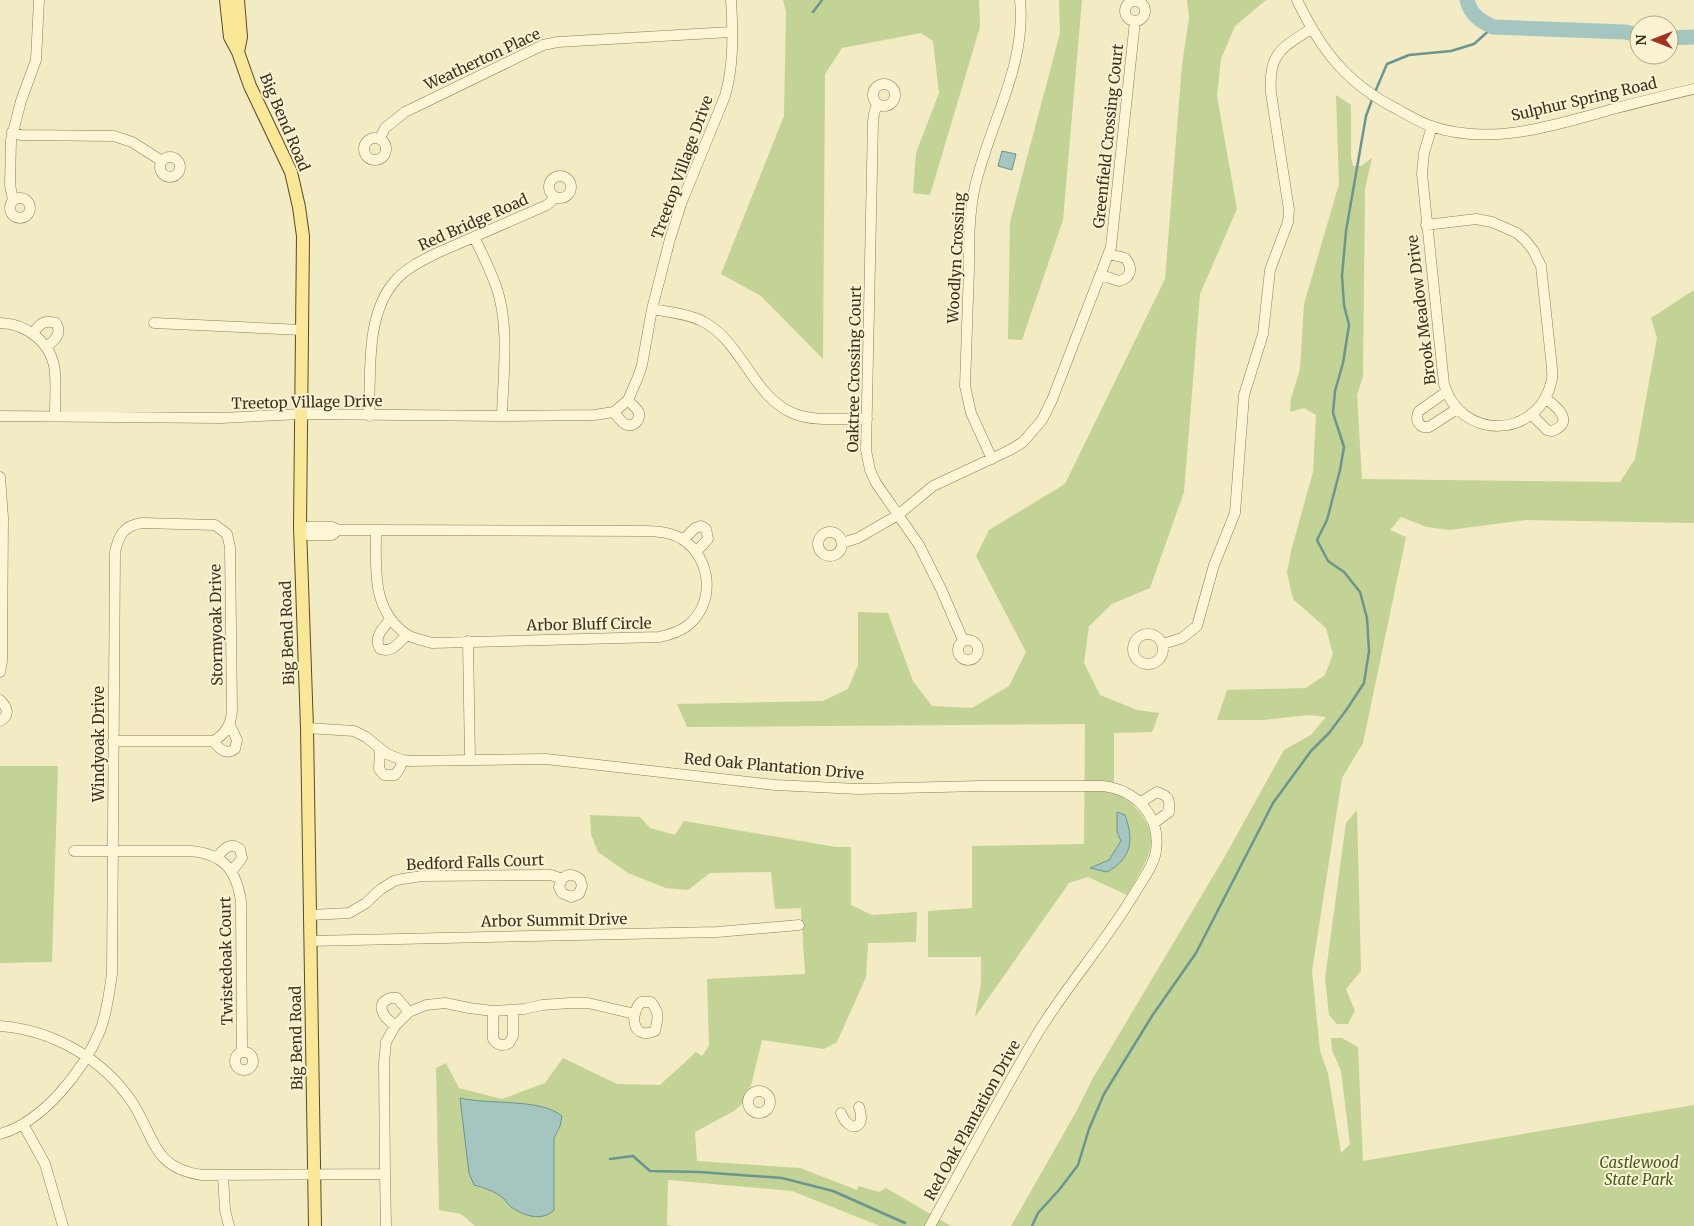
<svg xmlns="http://www.w3.org/2000/svg" width="1694" height="1226" viewBox="0 0 1694 1226" font-family="Merriweather,serif">
<style>
.green{fill:#c3d295}
.water{fill:#a5c5c0;stroke:#6b9590}
.lines{fill:none;stroke-linecap:round;stroke-linejoin:round}
.stream{stroke:#6b9590;stroke-width:2.5}
.river{stroke:#a5c5c0;stroke-width:15}
.minor-casing{stroke:#8f7d57;stroke-width:11}
.major-casing{stroke:#5c492c;stroke-width:14}
.minor{stroke:#fcf6d7;stroke-width:10}
.major{stroke:#f9e897;stroke-width:12}
.labels{text-anchor:middle;dominant-baseline:central;stroke-width:4;stroke-linejoin:round;paint-order:stroke}
.street-label{font-size:15px;fill:#3d311d;stroke:#f9f3d3}
.park-label{font-size:15px;font-style:italic;fill:#455c21;stroke:#f9f3d3}
</style>
<rect width="100%" height="100%" fill="#f2ebc3"/>
<!-- green -->
<path class="green" d="M783 0H979L980 27 930 195 913 193 916 153 939 93 933 41 921 33 842 48 825 74 823 359 761 296 721 274 784 116 786 12Z
M1059 0H1082L1063 220 1022 340 1008 339 1010 222 1060 33Z
M1187 0H1266L1235 26 1221 59 1217 96 1237 209 1200 294 1184 492 1150 588 1112 604 1089 626 1084 663 1100 695 1137 710 1159 713 1152 732 1114 733V792C1135 803 1158 826 1149 853 1144 867 1135 881 1127 895L1088 877 1069 883 975 1017 981 983V957H928V911L972 908V846L1084 844 1085 724 687 727 677 704 823 701 848 689 858 665V612L888 613 913 681 932 706 972 708 1009 686 1026 652 976 556 989 530 1065 484 1165 279 1182 65 1189 18Z
M1336 95 1351 105V157L1353 166H1361L1372 158 1365 189 1363 376 1357 395 1362 479 1620 482 1635 459 1657 338 1651 318 1694 290V523L1526 520 1449 530 1427 527 1401 517 1390 530 1406 537 1363 743 1342 778 1312 971 1320 1051 1328 1073 1341 1153 1350 1144 1341 1071 1332 1050 1331 1038H1342L1358 1047 1363 1161 1694 1105V1226H1011L1076 1112 1093 1078 1224 858 1284 750 1311 735 1326 717 1309 715 1264 720H1217L1227 690 1306 688 1325 675 1333 654 1326 628 1293 599 1287 573 1291 551 1313 472 1316 415 1304 408 1290 412 1291 399 1300 369 1304 304 1339 184Z
M0 766H58L52 962 0 963Z
M1357 810 1361 971 1346 989 1355 1011 1348 1024H1337L1329 1015 1325 978 1346 823Z
M590 815 640 817 650 828 675 835 684 821 836 847H851V905L872 915 917 912 916 942 868 943 866 977 837 1042 824 1049 762 1040 751 1086 745 1092 743 1103 734 1111 695 1132 697 1161 800 1168 857 1190 859 1186 879 1192 886 1188 951 1226H880L792 1191 668 1180 667 1225 674 1226H475L461 1214 439 1210 436 1068 446 1063 459 1088 502 1099 545 1083 563 1058 617 1084 660 1085 696 1052 702 1056 709 1046 707 979 805 974 801 908 775 909 771 872 710 873 688 890 666 888 628 873 598 852 591 834Z"/>
<!-- water -->
<path class="water" d="M1002 151 1016 154 1012 170 998 166Z
M1117 812 1125 815C1134 840 1132 858 1107 872L1090 868 1109 860 1121 841 1117 832Z
M460 1098C489 1105 540 1098 562 1116L560 1126 554 1138V1210C542 1222 524 1216 511 1207 508 1205 506 1201 503 1198 495 1191 484 1188 474 1185L469 1173Z"/>
<g class="lines">
<!-- stream -->
<path class="stream" d="M813 12 822 0
M1375 92 1387 64 1409 55 1451 51 1474 44 1493 27
M610 1159 633 1156 650 1171 699 1172 782 1178 833 1191 905 1223
M1032 1226 1038 1213 1059 1190 1078 1165 1089 1129 1104 1094 1152 1016 1196 953 1273 803 1311 751 1329 733 1347 709 1364 683 1369 651 1367 618 1360 592 1344 572 1328 561 1317 540 1327 520 1340 470 1344 447 1333 413 1335 391 1343 363 1349 325 1344 305 1342 276 1346 231 1366 116 1373 97"/>
<!-- river -->
<path class="river" d="M1467 0C1471 15 1479 20 1493 27L1625 32 1639 35
M1669 38 1694 37"/>
<defs>
<path id="minor" d="M1297 0C1321 50 1347 84 1397 109 1408 115 1419 122 1431 126 1491 147 1555 125 1613 109 1640 102 1667 95 1694 89
M1125 11a10 10 0 1 1 20 0a10 10 0 1 1-20 0Z
M873 95a11 11 0 1 1 22 0a11 11 0 1 1-22 0Z
M877 104 874 114 873 122 866 450 870 470 876 483 919 545 941 589 963 640
M12 132 21 135 114 136 132 142 162 161
M364 149a11 11 0 1 1 22 0a11 11 0 1 1-22 0Z
M380 138 385 128 405 112 543 45 558 42 731 32
M160 167a10 10 0 1 1 20 0a10 10 0 1 1-20 0Z
M549 187a11 11 0 1 1 22 0a11 11 0 1 1-22 0Z
M10 208a10 10 0 1 1 20 0a10 10 0 1 1-20 0Z
M13 200 10 185 11 140 21 101 36 60 39 0
M1426 225 1476 219 1492 222 1517 233 1525 240 1533 250 1541 266 1552 368C1552 373 1553 379 1551 383 1538 438 1461 442 1444 384L1422 174 1424 153 1432 126
M474 237C482 253 490 270 496 286 510 325 503 375 502 416
M1101 275 1119 281C1132 278 1133 267 1125 258L1109 254
M652 309C669 312 689 314 704 322 743 343 753 398 795 414 815 422 845 418 867 419
M0 323C28 324 53 344 55 373 56 387 55 402 55 416
M154 323 302 330
M33 333C40 324 44 319 56 323 63 334 54 341 46 347
M1446 392 1419 411C1416 417 1416 423 1423 427H1429L1457 409
M614 412C617 416 621 422 625 424 633 428 640 421 639 413 637 408 631 404 628 400
M1531 414 1547 430 1552 431C1576 422 1556 406 1545 398
M0 416 221 418 301 414 502 416 594 415 614 412 628 400 638 377 642 365 652 309 670 239 681 204 725 96C734 65 733 32 731 0
M369 416C371 373 365 315 395 281 406 268 423 260 437 253L547 205 556 197
M992 459 971 413 965 386C966 347 968 307 969 268 969 242 969 216 974 191 987 128 1027 67 1020 0
M0 477 3 518 2 661 0 672
M300 527H332L338 530H376L645 531C658 531 671 532 682 539 712 558 716 604 687 626 679 632 669 635 659 637L432 643C424 640 413 639 406 634 371 609 376 568 376 530
M818 544a12 12 0 1 1 24 0a12 12 0 1 1-24 0Z
M301 535H332L338 530
M683 540 695 528 701 526 706 529 708 539 696 552
M842 543 858 538 898 515 933 486 1010 450 1023 442 1042 420 1052 400 1111 247 1135 21
M391 619C383 628 373 637 380 649 393 653 398 643 407 635
M1133 649a15 15 0 1 1 30 0a15 15 0 1 1-30 0Z
M958 650a10 10 0 1 1 20 0a10 10 0 1 1-20 0Z
M468 641 470 760
M1163 644 1182 638 1197 626 1214 565 1235 513 1244 395 1263 334 1270 270 1288 222 1289 210 1271 93C1268 54 1281 48 1311 29
M0 700C7 707 11 715 0 721
M307 728 354 731 366 737 387 754 402 760 411 761 546 759 775 785 858 789 981 786H1103C1136 790 1161 816 1156 851 1154 865 1143 879 1136 891 1107 940 1069 983 1039 1031 1001 1095 966 1161 930 1226
M213 741C219 748 225 756 235 749L237 740 230 725
M380 749 379 769 384 775H395L400 768 402 760
M1141 802 1157 792C1169 796 1170 799 1169 812L1154 823
M74 851H191C223 854 236 869 241 901L242 1052
M217 857C224 849 230 841 240 849L242 858 232 871
M310 915 349 913 366 903 381 889 394 881 402 879 422 876 551 875 562 879 559 887 562 893 571 897 579 894 582 886 580 879C573 874 568 873 562 879
M310 941 717 932 799 925
M641 1002H651C660 1013 658 1018 655 1031 631 1041 630 1013 641 1002Z
M493 1011V1039C497 1045 503 1047 509 1043L513 1036V1010
M0 1026C53 1030 103 1059 132 1102 155 1137 152 1168 202 1175L385 1174 386 1226
M395 1026C391 1022 385 1018 383 1013 378 1003 387 997 397 998L409 1012
M235 1061a9 9 0 1 1 18 0a9 9 0 1 1-18 0Z
M748 1102a11 11 0 1 1 22 0a11 11 0 1 1-22 0Z
M841 1113C849 1134 867 1129 859 1107
M23 1124 45 1164 63 1226
M0 1134C43 1122 83 1071 100 1031 107 1013 109 993 112 974L115 552C119 535 123 526 142 523L215 525 227 534 230 547 232 711C231 725 225 735 213 741H113
M385 1174 384 1063 386 1042 395 1026 409 1012 426 1005 445 1003 469 1008 493 1011 524 1009 542 1005 570 1003H588L635 1014
M223 1175 225 1210 229 1226"/>
<path id="major" d="M226 0 230 37 238 52 250 86 291 172 299 207 303 236 300 527 307 728 315 1226
M238 0 241 37 238 52"/>
</defs>
<!-- minor casing -->
<use href="#minor" class="minor-casing"/>
<!-- major casing -->
<use href="#major" class="major-casing"/>
<!-- minor -->
<use href="#minor" class="minor"/>
<!-- major -->
<use href="#major" class="major"/>
</g>
<g class="labels">
<!-- street labels -->
<g class="street-label">
<text transform="translate(482 59) rotate(-25)">Weatherton Place</text>
<text transform="translate(1584 99) rotate(-13)">Sulphur Spring Road</text>
<text transform="translate(285 122) rotate(67)">Big Bend Road</text>
<text transform="translate(1108 136) rotate(-84)">Greenfield Crossing Court</text>
<text transform="translate(682 167) rotate(-70)">Treetop Village Drive</text>
<text transform="translate(473 222) rotate(-24)">Red Bridge Road</text>
<text transform="translate(956 258) rotate(-87)">Woodlyn Crossing</text>
<text transform="translate(1421 310) rotate(-97)">Brook Meadow Drive</text>
<text transform="translate(854 369) rotate(-89)">Oaktree Crossing Court</text>
<text transform="translate(307 402) rotate(-1)">Treetop Village Drive</text>
<text transform="translate(589 624) rotate(-1)">Arbor Bluff Circle</text>
<text transform="translate(216 625) rotate(-91)">Stormyoak Drive</text>
<text transform="translate(287 633) rotate(-92)">Big Bend Road</text>
<text transform="translate(98 744) rotate(-90)">Windyoak Drive</text>
<text transform="translate(774 766) rotate(5)">Red Oak Plantation Drive</text>
<text transform="translate(475 862) rotate(-2)">Bedford Falls Court</text>
<text transform="translate(554 920) rotate(-1)">Arbor Summit Drive</text>
<text transform="translate(226 961) rotate(-91)">Twistedoak Court</text>
<text transform="translate(296 1038) rotate(-91)">Big Bend Road</text>
<text transform="translate(972 1120) rotate(-61)">Red Oak Plantation Drive</text>
</g>
<!-- park labels -->
<g class="park-label">
<text x="1639" y="1162">Castlewood<tspan x="1639" dy="17">State Park</tspan></text>
</g>
</g>
<!-- north arrow -->
<g transform="translate(1654 40) rotate(270)"><circle r="24" fill="#f9f3d3" stroke="#aea58a"/>
<path d="M0-4L9 19L0 12L-9 19Z" fill="#a43221"/>
<text y="-8" font-size="14" font-weight="bold" text-anchor="middle" fill="#3d311d">N</text>
</g>
</svg>
